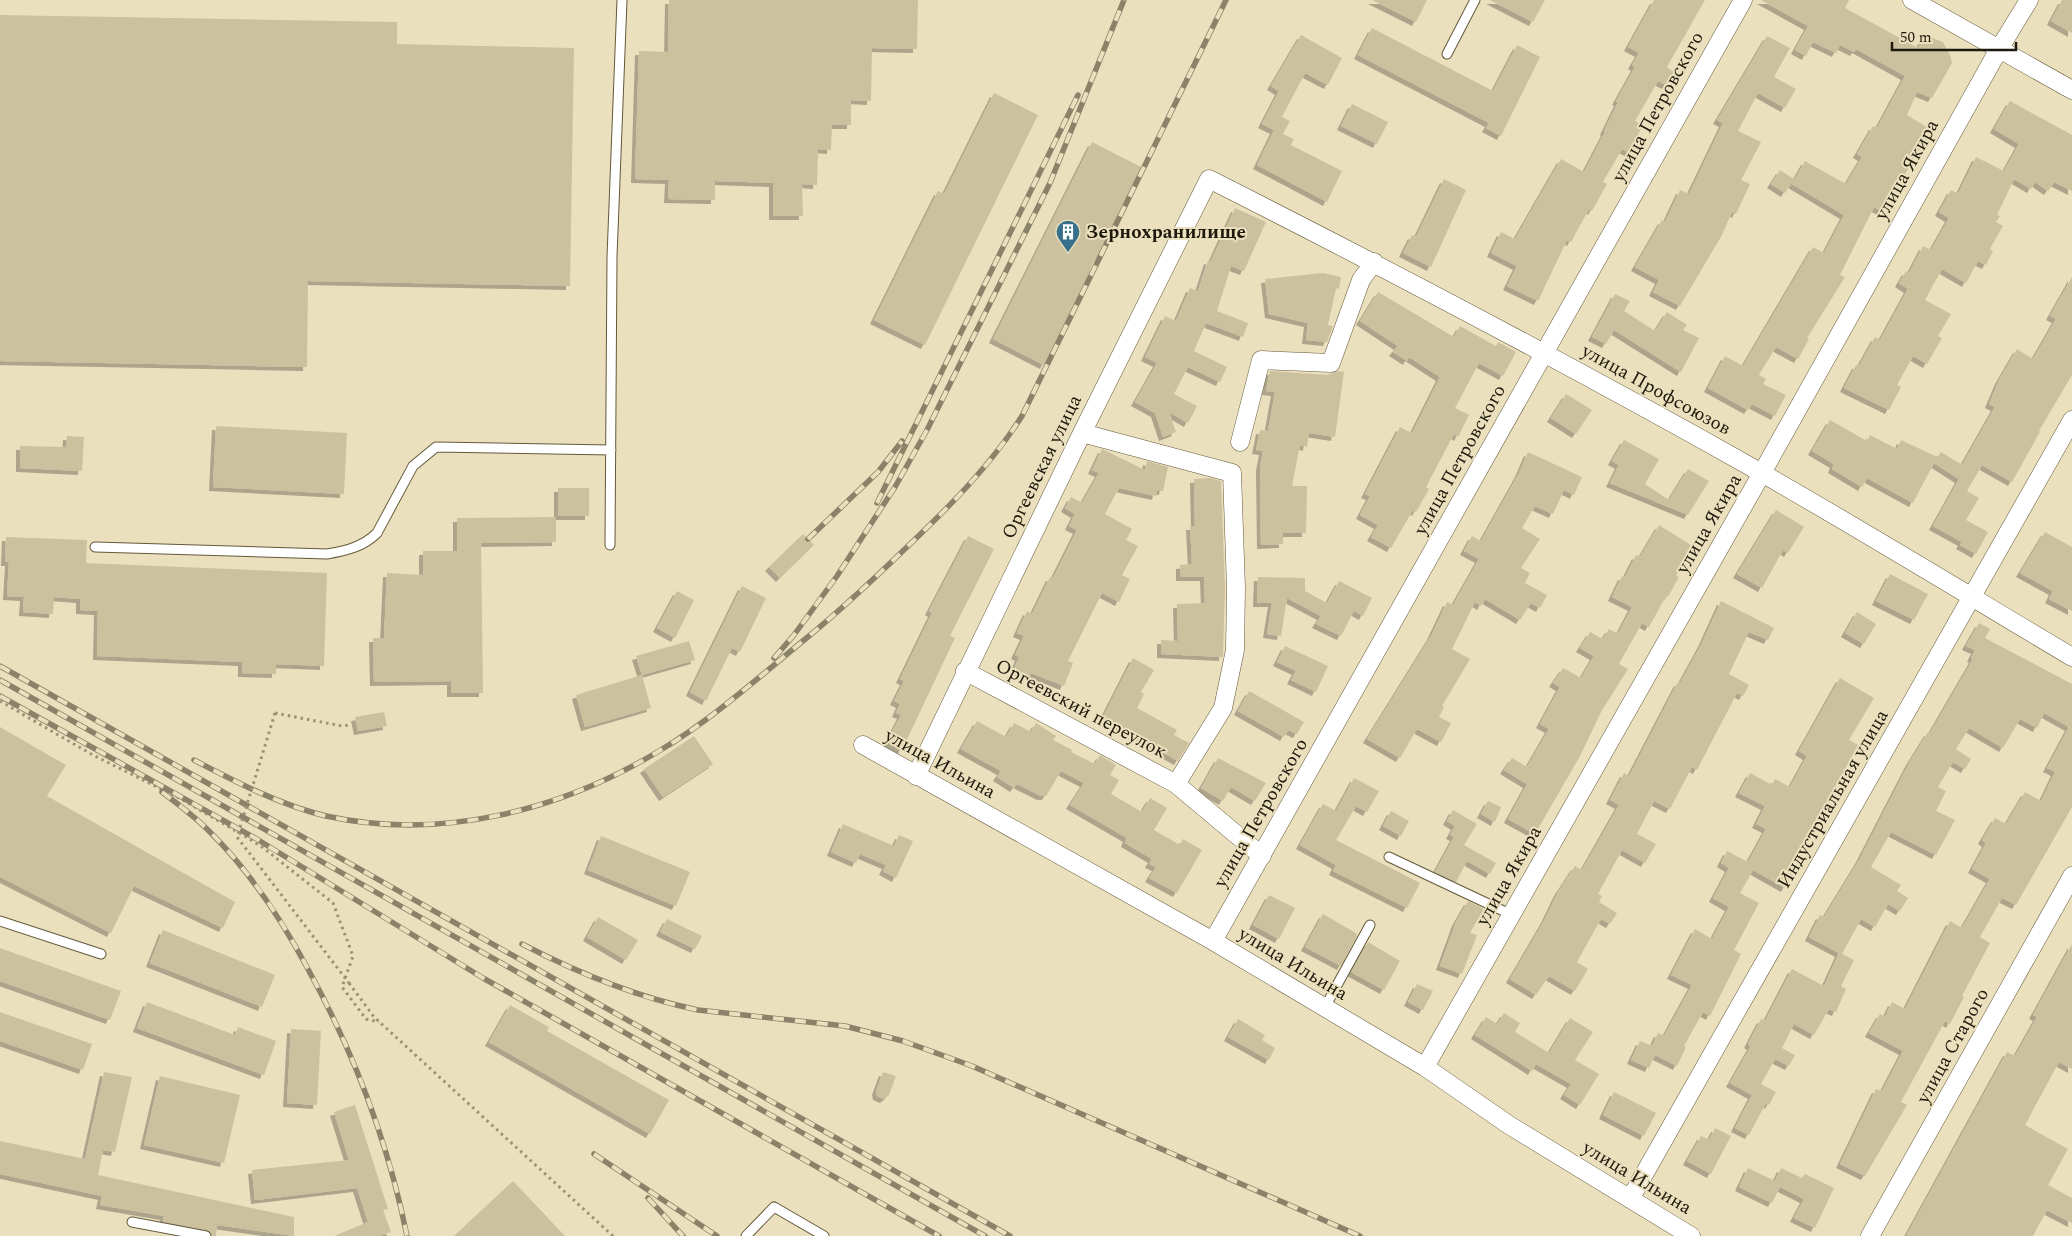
<svg xmlns="http://www.w3.org/2000/svg" width="2072" height="1236" viewBox="0 0 2072 1236" font-family="Spectral,serif">
<style>
.building{fill:#ccc19f;filter:url(#shadow)}
.lines{fill:none;stroke-linecap:round;stroke-linejoin:round}
.lane-casing{stroke:#63593a;stroke-width:11}
.street-casing{stroke:#63593a;stroke-width:19}
.path{stroke:#9a9177;stroke-width:3;stroke-dasharray:2.5 4;stroke-linecap:butt}
.lane{stroke:#fff;stroke-width:9}
.street{stroke:#fff;stroke-width:18}
.rail-casing{stroke:#8a8269;stroke-width:5.5}
.rail{stroke:#ebe0bd;stroke-width:4;stroke-dasharray:11;stroke-linecap:butt}
.path-bridge{stroke:#9a9177;stroke-width:3;stroke-dasharray:2.5 4;stroke-linecap:butt}
.labels{text-anchor:middle;dominant-baseline:central;stroke-width:4;stroke-linejoin:round;paint-order:stroke}
.street-label{font-size:19px;fill:#1d190c;stroke:#ebe0bd}
.poi-label{font-size:19px;font-weight:bold;fill:#1d190c;stroke:#ebe0bd;text-anchor:start}
</style>
<defs>
<filter id="shadow"><feDropShadow dx="-4" dy="4" stdDeviation="0" flood-color="#0004"/></filter>
</defs>
<rect width="100%" height="100%" fill="#ebe0bd"/>
<!-- building -->
<path class="building" d="M669 0H918L917 49 872 48 871 101 851 100V125H832L831 150 818 149 817 185 802 184 803 216H773V183L715 181V200L668 199 669 180 635 179 639 51 668 52Z
M1372 0H1427L1416 22Z
M1490 0H1545L1533 22Z
M1654 0H1705L1667 67 1674 72 1666 85 1658 81 1635 121 1643 125 1629 152 1622 149 1603 182 1607 184 1592 211 1589 209 1571 242 1567 240 1538 301 1507 286 1517 266 1491 253 1501 232 1515 239 1561 159 1584 172 1605 132 1604 131 1618 102 1616 101 1635 67 1632 65 1639 53 1628 47Z
M1761 0H1849L1845 8 1918 48 1925 35 1943 42 1950 55 1952 63 1932 98 1917 92 1907 115 1933 131 1924 146 1922 145 1883 212 1874 207 1840 275 1845 277 1807 338 1809 339 1798 359 1776 347 1759 375 1766 379 1763 384 1786 395 1775 416 1752 404 1748 410 1708 388 1725 356 1743 366 1813 247 1824 253 1844 215 1792 184 1805 161 1846 184 1862 157 1857 154 1873 126 1877 128 1905 76 1856 49 1854 52 1840 45 1836 53 1813 42 1806 56 1795 50 1808 26Z
M2062 0H2072V33L2051 21Z
M0 15 397 22V44L574 48 570 286 308 281 307 367 0 361Z
M1372 28 1493 91 1517 45 1540 57 1501 136 1486 128 1489 123 1358 55Z
M1301 35 1342 58 1328 85 1305 73 1282 117 1290 121 1283 134 1294 139 1291 145 1342 171 1327 202 1257 165 1274 130 1262 124 1279 91 1271 86Z
M1767 36 1790 48 1774 77 1796 89 1785 108 1758 93 1738 131 1761 142 1741 180 1750 184 1736 214 1732 212 1722 235 1680 306 1653 292 1659 280 1635 267 1662 220 1665 222 1680 190 1689 194 1723 123 1717 120Z
M994 93 1038 115 925 345 874 320 938 191 944 194Z
M2010 101 2072 135V191L2054 182 2048 191 2035 182 2031 189 2014 179 1997 215 2000 216 1996 222 2003 226 1990 249 1993 251 1986 265 1978 261 1966 283 1942 269 1925 300 1951 314 1938 336 1942 338 1927 364 1913 356 1897 385 1901 387 1889 410 1844 388 1856 365 1859 366 1875 337 1880 340 1908 289 1899 283 1906 271 1909 273 1923 246 1931 250 1949 218 1939 212 1951 190 1958 194 1976 157 2004 171 2019 144 1994 129Z
M1352 104 1388 122 1377 144 1341 126Z
M1092 142 1143 168 1096 261 1094 260 1087 278 1044 365 993 339Z
M1780 170 1794 179 1785 193 1771 184Z
M1444 179 1466 190 1431 267 1403 253 1412 235 1416 237Z
M1235 208 1266 222 1244 271 1231 266 1217 311 1248 323 1243 337 1206 323 1194 351 1227 367 1220 382 1188 367 1174 394 1197 406 1188 423 1169 412 1176 432 1163 437 1155 413 1135 402 1157 363 1145 357 1165 316 1176 321 1190 288 1198 291 1208 260 1211 261Z
M1323 273 1341 277 1339 289 1336 288 1328 325 1333 326 1327 342 1306 340 1308 323 1269 314 1265 279Z
M2072 277V375L2039 431 2040 432 2012 482 1982 465 1967 491 1979 498 1966 520 1988 532 1976 554 1960 545 1962 542 1933 526 1959 479 1934 463 1913 503 1867 478 1862 487 1832 469 1834 464 1812 451 1830 420 1867 441 1870 435 1897 449 1901 440 1937 457 1934 463 1941 452 1962 465 1995 407 1989 404 1999 380 2017 349 2033 359 2056 319 2050 316Z
M1378 292 1454 337 1460 326 1496 346 1498 342 1516 352 1503 376 1479 363 1455 408 1469 415 1458 437 1454 434 1426 487 1429 489 1416 512 1413 510 1391 548 1371 537 1378 525 1360 515 1370 496 1365 494 1400 427 1412 433 1440 377 1409 357 1407 361 1393 352 1398 346 1360 321Z
M1615 294 1630 301 1624 311 1655 331 1667 312 1687 325 1683 330 1699 338 1681 372 1614 330 1606 344 1592 337Z
M1270 371 1327 375 1338 371 1344 372 1335 437 1309 433 1307 447 1300 445 1292 486H1307L1306 533H1283V544L1261 545 1260 467 1263 451 1256 450 1260 430 1268 431 1275 392 1266 391Z
M1566 394 1592 410 1576 434 1551 418Z
M216 426 347 433 344 494 213 487Z
M67 436 84 437 82 471 20 468V446L66 447Z
M1624 440 1659 459 1645 484 1669 500 1688 469 1709 481 1688 515 1610 483 1619 465 1612 461Z
M1102 449 1145 470 1147 461 1168 467 1163 491H1157L1156 496 1119 488 1105 514 1132 529 1126 540 1138 546 1122 575 1130 579 1119 602 1102 593 1068 661 1073 663 1064 686 1031 673 1029 676 1014 669 1019 657 1015 655 1024 636 1017 633 1027 611 1032 614 1050 577 1053 578 1077 530 1069 526 1075 514 1065 508 1071 497 1082 503 1099 473 1092 470Z
M1528 452 1582 477 1574 495 1564 490 1553 514 1535 506 1522 528 1540 539 1521 568 1530 573 1525 583 1547 595 1540 608 1531 603 1520 620 1485 599 1481 606 1475 602 1452 649 1470 659 1442 706 1444 707 1439 717 1451 723 1441 742 1417 729 1400 758 1367 739 1431 636 1447 602 1453 605 1479 559 1464 551 1472 536 1481 541 1519 473Z
M1210 478 1221 481 1225 588 1223 657 1161 654V640L1178 641 1177 604 1205 603 1204 577H1180V565L1192 564 1190 526H1195L1194 479Z
M558 488H589V516H558Z
M1776 510 1804 527 1788 553 1783 550 1762 588 1737 574Z
M556 517V542L481 543 483 693H451V681L374 682 373 638H384L387 573 423 575V551H457V518Z
M1659 525 1694 547 1676 576 1679 577 1668 597 1666 596 1649 627 1642 623 1619 664 1628 669 1601 712 1580 756 1535 834 1508 819 1527 784 1504 770 1512 758 1527 767 1549 729 1540 724 1560 687 1553 683 1563 668 1581 678 1594 656 1580 648 1590 632 1603 639 1609 629 1618 634 1632 607 1612 597 1622 576 1625 577 1636 555 1640 557Z
M2045 532 2072 547V611L2049 599 2053 591 2020 573Z
M803 534 814 545 780 578 769 567Z
M968 536 994 549 950 636 955 638 902 750 887 742 901 715 896 713 900 704 894 701 904 681 900 679 932 613 929 611Z
M6 537 87 540 86 563 327 573 324 666 276 664V674L242 673V662L97 656 98 611 80 610V599L54 597 53 614 23 612 24 597 7 596 9 562H5Z
M1890 574 1928 594 1914 620 1876 601Z
M1258 577 1305 578V591L1327 603 1339 581 1372 598 1363 616 1354 611 1341 636 1316 624 1321 616 1287 598 1281 636 1267 634 1272 603H1257Z
M742 586 766 598 740 652 732 648 706 701 690 692Z
M677 591 694 600 675 638 657 628Z
M1721 601 1774 628 1768 640 1749 632 1729 674 1749 685 1743 696 1737 693 1697 770 1692 767 1670 809 1654 801 1637 834 1656 844 1645 863 1622 850 1598 894 1602 896 1599 902 1617 913 1610 924 1601 919 1577 962 1588 969 1575 991 1549 976 1536 995 1510 979 1545 919 1558 892 1575 866 1582 870 1619 805 1610 800 1624 773 1629 776 1678 682 1680 683 1702 643Z
M1857 612 1876 624 1864 644 1845 633Z
M1979 623 1990 629 1985 638 2072 684V807L2016 905 2002 898 1980 937 1990 943 1962 996 1964 997 1950 1024 1945 1021 1901 1102 1907 1105 1865 1176 1840 1164 1876 1089 1882 1091 1903 1051 1869 1033 1880 1014 1885 1017 1892 1002 1905 1009 1950 921 1962 928 1990 879 1972 869 1986 843 1982 840 1995 818 2006 824 2025 792 2041 801 2055 772 2047 768 2069 727 2044 713 2037 728 2020 719 2003 748 1969 728 1956 749 1971 759 1965 769 1953 762 1938 787 1946 791 1936 811 1955 820 1936 855 1891 832 1871 867 1901 885 1897 891 1908 898 1900 911 1888 904 1875 927 1861 919 1842 954 1854 960 1841 986 1846 989 1836 1012 1829 1009 1814 1035 1794 1024 1782 1048 1795 1055 1789 1066 1775 1059 1761 1084 1776 1092 1769 1105 1766 1103 1749 1135 1735 1128 1752 1095 1730 1083 1751 1046 1748 1044 1761 1019 1765 1021 1792 969 1824 986 1839 953 1809 937 1820 915 1824 917 1859 860 1909 763 1928 732 1930 733 1973 659 1971 658 1975 650 1966 646Z
M689 641 695 660 642 675 636 656Z
M1285 646 1328 666 1316 692 1291 680 1296 671 1277 662Z
M1133 658 1154 670 1141 692 1144 694 1137 708 1177 730 1174 735 1189 743 1178 761 1102 719Z
M642 675 651 708 585 727 576 695Z
M1840 678 1874 698 1849 740 1858 745 1825 806 1827 807 1817 827 1813 825 1790 869 1794 872 1785 888 1753 870 1740 893 1759 903 1734 950 1741 954 1710 1016 1703 1012 1684 1046 1686 1047 1677 1066 1655 1055 1649 1068 1631 1060 1640 1041 1652 1046 1658 1033 1664 1036 1692 985 1671 975 1695 929 1712 939 1729 907 1713 898 1729 868 1721 863 1727 851 1748 862 1766 829 1756 824 1765 806 1739 793 1750 773 1772 785 1775 779 1790 787 1807 756 1799 751Z
M1249 691 1304 722 1297 734 1288 730 1284 737 1238 711Z
M384 712 387 726 358 731 355 717Z
M977 721 1006 737 1014 723 1031 732 1036 723 1056 736 1053 740 1072 750 1071 752 1095 764 1100 755 1116 765 1110 775 1119 780 1111 794 1142 812 1150 798 1167 808 1154 830 1180 845 1183 839 1202 850 1177 893 1149 878 1156 867 1149 864 1152 859 1125 843 1127 838 1070 805 1084 783 1061 771 1046 796H1041L1017 784 1014 788 997 777 1001 771 961 749Z
M0 727 66 765 47 796 235 902 223 928 134 886 111 933 0 877Z
M694 736 713 764 663 797 644 769Z
M1218 758 1266 783 1255 801 1231 787 1223 801 1201 788Z
M1354 778 1379 791 1367 812 1356 806 1336 840 1420 883 1407 908 1333 871 1336 865 1300 845 1323 804 1336 811Z
M1488 801 1501 807 1495 822 1481 814Z
M1453 810 1477 824 1464 845 1496 863 1490 874 1467 861 1456 882 1435 872 1454 837 1450 835 1455 826 1447 821Z
M1391 811 1409 821 1401 836 1383 826Z
M843 824 894 846 899 835 913 841 896 878 883 871 886 865 860 854 856 863 831 852Z
M601 836 690 872 676 906 588 870Z
M1269 895 1295 908 1279 939 1253 925Z
M1468 901 1484 909 1470 933 1477 935 1462 974 1440 966 1456 922Z
M1323 914 1356 933 1357 936 1341 966 1305 947Z
M598 917 638 940 626 960 587 937Z
M667 919 702 936 695 949 660 932Z
M163 930 275 975 262 1007 150 963Z
M1368 942 1400 961 1384 990 1351 972Z
M2072 944V1069L2059 1062 2025 1125 2068 1149 2048 1185 2072 1198V1223L2047 1210 2033 1236H1906L2007 1052 2015 1056 2037 1017 2033 1015Z
M0 948 121 991 110 1020 0 981Z
M1417 984 1433 991 1423 1010 1408 1002Z
M147 1002 235 1035 238 1027 276 1041 264 1075 137 1028Z
M510 1005 549 1027 547 1031 669 1100 650 1134 489 1042Z
M0 1012 92 1044 83 1070 0 1041Z
M1504 1013 1520 1023 1515 1032 1549 1053 1570 1018 1593 1032 1575 1060 1599 1074 1580 1105 1564 1095 1571 1084 1536 1064 1532 1071 1475 1035 1486 1017 1497 1024Z
M1238 1019 1265 1035 1262 1040 1275 1048 1269 1060 1228 1037Z
M291 1029 321 1031 317 1105 287 1103Z
M104 1072 132 1077 115 1152 103 1150 98 1175 294 1217V1236L217 1225 216 1236H212L207 1230 163 1222 164 1216 100 1205 102 1196 0 1174V1141L85 1159Z
M883 1072 896 1076 889 1095 884 1099 877 1096 876 1091Z
M160 1076 240 1095 224 1163 144 1145Z
M1614 1092 1656 1113 1644 1136 1603 1115Z
M355 1105 388 1209 383 1210 391 1232 379 1236H334L368 1222 357 1188 255 1200 252 1170 349 1160 334 1112Z
M1715 1128 1731 1136 1711 1174 1687 1161 1701 1136 1709 1140Z
M1748 1168 1775 1181 1781 1168 1802 1178 1805 1174 1834 1188 1815 1228 1794 1218 1804 1199 1780 1187 1772 1203 1739 1187Z
M513 1181 565 1236H454Z"/>
<g class="lines">
<defs>
<path id="lane" d="M1447 54 1475 0
M610 545 612 257 622 0
M95 547 327 554C345 551 363 547 377 533L413 466 436 447 611 450
M1389 857 1512 915
M0 921 101 954
M1325 1007 1370 925
M132 1222 206 1236
M746 1236 774 1207 824 1236"/>
<path id="street" d="M1912 0 2072 90
M1082 433 1232 473 1236 588 1235 650 1223 708 1176 784 1262 856
M1240 442 1261 360 1331 363 1361 280 1374 262
M965 671 1176 784
M863 745 1213 941 1425 1067 1509 1125 1691 1236
M916 776 1082 433 1209 179C1395 273 1579 370 1760 472 1865 532 1968 595 2072 657
M1213 941 1743 0
M1425 1067 1762 473 1999 49 2029 0
M1630 1199 2072 420
M1870 1236 2072 876"/>
</defs>
<!-- lane casing -->
<use href="#lane" class="lane-casing"/>
<!-- street casing -->
<use href="#street" class="street-casing"/>
<!-- path -->
<path class="path" d="M0 701 91 754 181 799 243 835 262 847 333 903 353 956 342 987 366 1019 379 1022
M275 713 342 726 350 725
M349 983 374 1017 613 1236"/>
<!-- lane -->
<use href="#lane" class="lane"/>
<!-- street -->
<use href="#street" class="street"/>
<defs>
<path id="rail" d="M877 503 1078 95
M808 539 878 472 902 441
M774 658 794 635 837 576 895 487 927 430 1050 183 1124 0
M0 666 1010 1236
M0 680 985 1236
M0 696 255 838 483 978 939 1236
M194 760C236 782 280 805 326 816 441 841 560 811 659 751 713 719 760 676 809 636 843 608 876 577 908 546 950 506 990 466 1022 416L1226 0
M162 792C178 804 194 816 208 830 250 871 282 920 309 971 355 1055 388 1142 407 1236
M522 944C578 973 636 997 698 1010L845 1026 903 1041 972 1066 1360 1236
M594 1154 717 1236
M648 1198 683 1236"/>
</defs>
<!-- rail casing -->
<use href="#rail" class="rail-casing"/>
<!-- rail -->
<use href="#rail" class="rail"/>
<!-- path-bridge -->
<path class="path-bridge" d="M275 713 237 837 349 983"/>
</g>
<!-- icons -->
<defs>
<symbol id="building-pin" viewBox="-11 -11 22 30"><path d="M0 17L-7.5 6A9.5 9.5 0 1 1 7.5 6Z" fill="#37708a" stroke="#ebe0bd"/><path d="M-4-6H4V6H1V3H-1V6H-4ZM-2.5-4.3h1.7v1.8h-1.7ZM.8-4.3h1.7v1.8H.8ZM-2.5-1h1.7V.8h-1.7ZM.8-1h1.7V.8H.8Z" fill="#fff"/></symbol>
</defs>
<g fill-rule="evenodd">
<use href="#building-pin" x="1054" y="218" width="28" height="38"/>
</g>
<g class="labels">
<!-- street labels -->
<g class="street-label">
<text transform="translate(1658 107) rotate(-61)">улица Петровского</text>
<text transform="translate(1907 170) rotate(-61)">улица Якира</text>
<text transform="translate(1656 390) rotate(29)">улица Профсоюзов</text>
<text transform="translate(1460 460) rotate(-61)">улица Петровского</text>
<text transform="translate(1042 467) rotate(-64)">Оргеевская улица</text>
<text transform="translate(1709 524) rotate(-60)">улица Якира</text>
<text transform="translate(1081 709) rotate(28)">Оргеевский переулок</text>
<text transform="translate(940 764) rotate(29)">улица Ильина</text>
<text transform="translate(1833 799) rotate(-60)">Индустриальная улица</text>
<text transform="translate(1261 813) rotate(-60)">улица Петровского</text>
<text transform="translate(1509 876) rotate(-60)">улица Якира</text>
<text transform="translate(1293 964) rotate(31)">улица Ильина</text>
<text transform="translate(1953 1046) rotate(-61)">улица Старого</text>
<text transform="translate(1637 1178) rotate(31)">улица Ильина</text>
</g>
<!-- poi labels -->
<g class="poi-label">
<text x="1086" y="232">Зернохранилище</text>
</g>
</g>
<!-- scale -->
<path d="M1892 42v8h124v-8" fill="none" stroke="#1d190c" stroke-width="2.5"/>
<text x="1900" y="42" font-size="15" fill="#1d190c" stroke="#ebe0bd" stroke-width="4" paint-order="stroke">50 m</text>
</svg>
